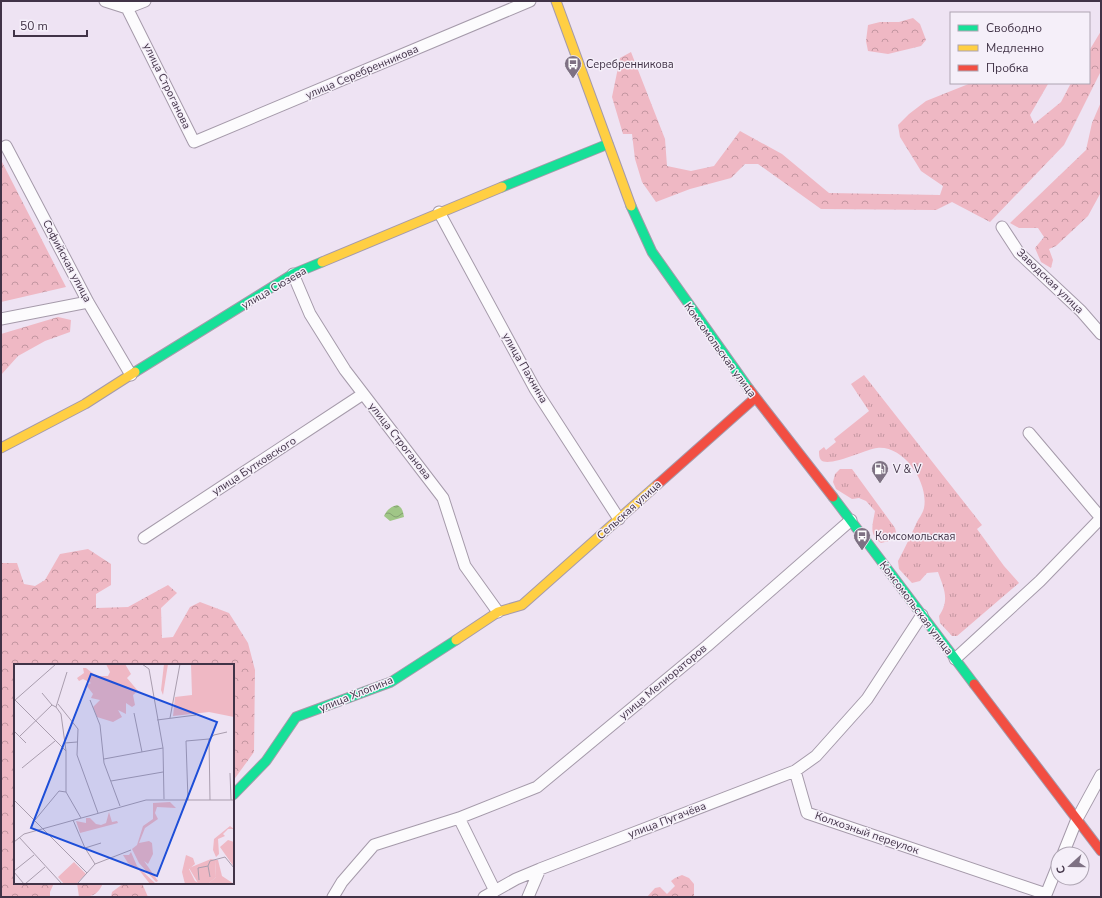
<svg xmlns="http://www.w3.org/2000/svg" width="1102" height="898" viewBox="0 0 1102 898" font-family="'Nunito Sans',sans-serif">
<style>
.grass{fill:url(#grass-tufts)}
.forest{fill:url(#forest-crowns)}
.water{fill:url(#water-waves)}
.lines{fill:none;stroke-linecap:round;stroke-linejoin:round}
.street-casing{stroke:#a59aaa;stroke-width:13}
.fast-casing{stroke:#a59aaa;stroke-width:11}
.slow-casing{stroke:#a59aaa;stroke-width:11}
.jam-casing{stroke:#a59aaa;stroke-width:11}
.street{stroke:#fcfbfd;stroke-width:11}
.fast{stroke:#16e098;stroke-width:9}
.slow{stroke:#ffcf43;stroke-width:9}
.jam{stroke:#f24e42;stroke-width:9}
.labels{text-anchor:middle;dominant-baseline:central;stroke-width:3;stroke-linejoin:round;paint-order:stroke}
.poi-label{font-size:11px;fill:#413347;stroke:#f5eff9;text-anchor:start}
.street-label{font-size:11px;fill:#413347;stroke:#f5eff9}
.inset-road{fill:none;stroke:#a99dae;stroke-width:1}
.view{fill:#1d4ed8;fill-opacity:0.15;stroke:#1d4ed8;stroke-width:2}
.inset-edge{fill:none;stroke:#413347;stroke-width:2}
</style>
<defs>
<pattern id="grass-tufts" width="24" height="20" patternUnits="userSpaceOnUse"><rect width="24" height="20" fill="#efb8c4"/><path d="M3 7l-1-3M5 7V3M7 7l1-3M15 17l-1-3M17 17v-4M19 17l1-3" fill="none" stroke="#c396a1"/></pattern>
<pattern id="forest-crowns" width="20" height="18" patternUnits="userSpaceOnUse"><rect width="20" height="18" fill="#efb8c4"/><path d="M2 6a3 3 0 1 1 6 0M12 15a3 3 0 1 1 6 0" fill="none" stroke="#c396a1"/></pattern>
<pattern id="water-waves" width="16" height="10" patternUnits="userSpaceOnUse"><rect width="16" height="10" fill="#a0c687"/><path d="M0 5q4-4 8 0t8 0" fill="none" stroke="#84a170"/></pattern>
</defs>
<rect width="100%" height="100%" fill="#eee3f3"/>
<!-- grass -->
<path class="grass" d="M864 375 982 525 977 529 1004 566 1019 583 957 636H952L940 623 939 616C950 600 944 589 938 572L927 573 920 581 912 583 899 569 898 561C905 548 911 535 917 522 919 518 923 513 924 508 929 483 904 445 877 448 867 449 828 468 821 460 819 458 819 454 819 451L824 447 826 450 836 442 834 439 869 411 851 384Z
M840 469H852L895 528 896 532 889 541 881 543C868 534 873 524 875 511L866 501 859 498 852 499 836 489 833 482 835 474Z"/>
<!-- forest -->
<path class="forest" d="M913 18 920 24 926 40 921 46 888 54 868 51 866 41 868 25 880 22H899Z
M1101 31V71L1064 145 990 222 952 202 936 210 821 209 758 164H745L731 178 690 189 656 202 642 182 635 159 632 134H623L612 97 620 58 631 52 665 139 667 166 691 171 714 166 740 131 782 154 829 193 940 195 943 186 921 171 900 137 898 125 909 114 926 101 971 83 1048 84 1030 115 1034 124 1061 102 1071 83H1089V51Z
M1101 102 1100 194 1088 216 1056 246 1049 249 1053 260 1051 268 1041 262 1035 248 1044 237 1038 228H1019L1010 223 1086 150 1092 123Z
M1 160 66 287 1 302Z
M58 317 71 320 70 332 45 341 18 356 1 375V334Z
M88 549 111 564V585L96 594V608L128 607 168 585 177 593 161 608 162 638 173 637 190 607 200 602 229 613 248 643 255 670 254 752 233 781V665H15V883H54L50 892V897H1V563H17L24 584 35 586 45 580 60 554Z
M682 875 689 878 694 884V897H647L655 888 660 887 667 894 675 886 671 881 675 878Z
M77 883H103C98 895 92 897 79 897Z
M124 883H142L148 897H111L112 892Z"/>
<!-- water -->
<path class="water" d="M397 505C403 508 403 512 404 517L390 521 384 516C387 510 390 507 397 505Z"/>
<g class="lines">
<defs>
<path id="street" d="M105 1 127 8 194 142 530 1
M127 8 145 1
M6 146 88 302 131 375
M439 212 535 389 619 519
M1002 227 1019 253 1081 311 1101 334
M293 274 310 314 345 370 443 498 465 566 498 612
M1 319 88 302
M1029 433 1101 518
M144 538 363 394
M955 659 1040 581 1101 518
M795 771 807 813 1046 894
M459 818 495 891
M1063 854 1077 819 1101 775
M333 897 342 882 374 845 459 818 537 787 707 646 851 520
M484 897 516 879 540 869
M528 897 540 869 795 771 816 756 867 699 922 615
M1045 897 1058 865"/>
<path id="fast" d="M502 187 608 144
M631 206 652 252 749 389
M135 372 293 274 322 262
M833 497 974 684
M233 795 266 761 296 717 391 682 456 640"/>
<path id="slow" d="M556 1 631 206
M322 262 502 187
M1 448 85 404 135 372
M456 640 498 612 522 605 657 485"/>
<path id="jam" d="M749 389 833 497
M657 485 755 398
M974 684 1101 851"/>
</defs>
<!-- street casing -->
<use href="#street" class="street-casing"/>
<!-- fast casing -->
<use href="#fast" class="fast-casing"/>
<!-- slow casing -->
<use href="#slow" class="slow-casing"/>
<!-- jam casing -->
<use href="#jam" class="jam-casing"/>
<!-- street -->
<use href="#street" class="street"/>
<!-- fast -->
<use href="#fast" class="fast"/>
<!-- slow -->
<use href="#slow" class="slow"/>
<!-- jam -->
<use href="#jam" class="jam"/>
</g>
<!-- icons -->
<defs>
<symbol id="bus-pin" viewBox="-11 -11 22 30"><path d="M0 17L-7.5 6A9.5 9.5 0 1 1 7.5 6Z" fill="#7e7183" stroke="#f5eff9"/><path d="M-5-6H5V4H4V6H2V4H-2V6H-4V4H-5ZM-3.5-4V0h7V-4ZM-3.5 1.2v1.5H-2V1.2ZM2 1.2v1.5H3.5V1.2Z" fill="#fff"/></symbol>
<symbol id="fuel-pin" viewBox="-11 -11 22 30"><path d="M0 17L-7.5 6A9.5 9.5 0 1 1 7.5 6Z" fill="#7e7183" stroke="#f5eff9"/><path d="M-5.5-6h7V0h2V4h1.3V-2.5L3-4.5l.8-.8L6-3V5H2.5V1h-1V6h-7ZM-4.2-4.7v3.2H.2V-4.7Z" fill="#fff"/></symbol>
</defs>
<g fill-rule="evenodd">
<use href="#bus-pin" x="563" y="54" width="20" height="27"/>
<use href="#fuel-pin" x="870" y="459" width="20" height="27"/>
<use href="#bus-pin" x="852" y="526" width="20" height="27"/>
</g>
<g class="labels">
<!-- poi labels -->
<g class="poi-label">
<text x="586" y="64">Серебренникова</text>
<text x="893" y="469">V &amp; V</text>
<text x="875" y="536">Комсомольская</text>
</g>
<!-- street labels -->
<g class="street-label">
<text transform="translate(362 72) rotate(-23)">улица Серебренникова</text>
<text transform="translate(167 86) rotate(64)">улица Строганова</text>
<text transform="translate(67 261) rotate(62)">Софийская улица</text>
<text transform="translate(1050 281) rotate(44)">Заводская улица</text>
<text transform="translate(274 288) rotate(-30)">улица Сюзева</text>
<text transform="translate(720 350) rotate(54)">Комсомольская улица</text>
<text transform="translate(525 368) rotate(60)">улица Пахнина</text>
<text transform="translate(400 441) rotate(52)">улица Строганова</text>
<text transform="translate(254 466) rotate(-33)">улица Бутковского</text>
<text transform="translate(629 510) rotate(-42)">Сельская улица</text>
<text transform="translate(916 608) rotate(53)">Комсомольская улица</text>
<text transform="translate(663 682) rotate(-40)">улица Мелиораторов</text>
<text transform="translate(356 694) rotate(-22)">улица Хлопина</text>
<text transform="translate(667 820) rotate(-21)">улица Пугачёва</text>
<text transform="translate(867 833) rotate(19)">Колхозный переулок</text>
</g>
</g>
<!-- overview -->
<g transform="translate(14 664)">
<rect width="220" height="220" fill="#eee3f3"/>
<path d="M95 148 98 158 103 157 104 159 66 169 62 157 72 159V154H76L82 160 87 161 92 159Z" fill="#efb8c4"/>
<path d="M92 0H111L117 10 113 14 124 27 119 31 121 41 118 43 112 39V50L104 46 108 53 99 58 83 53 79 43 86 36 77 34 79 30 72 21 77 19 69 15 65 17 63 14 70 9 69 4H72L82 12H94L96 8ZM150 0H154L149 31 147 26ZM177 0H220V53L195 48 159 52 161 33 178 31ZM156 138 162 144 143 143 141 149 144 155 131 164 125 179 135 177 138 179 139 190 134 200 130 197 144 217 142 218 125 199 118 185 123 181 129 162 139 155V139ZM216 162 220 165H214L209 170 211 172 204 175 205 190 202 193 199 186 200 175ZM214 176 220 178V203L206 183ZM117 188 123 202 142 220H136L125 206 114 199 109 191H115ZM172 191 179 194 181 200 175 205 181 217 187 220H171L168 208ZM201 196H204L208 212 220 220H194L202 213Z" fill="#efb8c4"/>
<path d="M197 195 201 196 202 213 194 220 184 219 175 204ZM60 198 72 210 62 220H50L44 213Z" fill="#efb8c4"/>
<path class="inset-road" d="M128 0 135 5 149 84 150 135M28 29 38 41M0 35 52 87V128L67 154M76 36 86 61 90 99 106 142M0 37 42 0M44 40 64 65 63 91 84 149M42 43 47 50 52 87M120 49 128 88M156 54 166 0M143 56 182 51M0 67 12 79M6 72 38 41 42 43 53 8M195 75 196 136M51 79 63 78M90 95 149 84M8 104 41 77M216 109 217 136M97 117 149 108M0 136 73 209M174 136 172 77 195 75 200 71 213 68M21 156 45 127 52 128M59 156 71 184 81 200M5 173 48 220M0 178 10 170 132 136H220M71 184 87 179M194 202 196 197 211 193 220 204M0 207 20 191M0 208 10 220M185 216 184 204 194 202 196 213M11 220 31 203M63 220 81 200 117 186"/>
<path class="view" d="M77 10 203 58 143 212 17 164Z"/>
<rect width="220" height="220" class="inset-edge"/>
</g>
<!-- border -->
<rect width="1102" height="898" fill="none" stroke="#413347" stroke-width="4"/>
<!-- legend -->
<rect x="950" y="12" width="140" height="72" fill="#f5eff9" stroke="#ada4b2"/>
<rect x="958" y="25" width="20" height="6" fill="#16e098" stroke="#ada4b2"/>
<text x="986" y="32" font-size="12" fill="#413347">Свободно</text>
<rect x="958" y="45" width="20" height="6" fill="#ffcf43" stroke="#ada4b2"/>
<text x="986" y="52" font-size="12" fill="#413347">Медленно</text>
<rect x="958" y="65" width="20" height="6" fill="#f24e42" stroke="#ada4b2"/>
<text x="986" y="72" font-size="12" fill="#413347">Пробка</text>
<!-- north arrow -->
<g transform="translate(1070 866) rotate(249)"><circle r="19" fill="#f5eff9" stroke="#ada4b2"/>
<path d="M0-3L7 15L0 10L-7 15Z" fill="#7e7183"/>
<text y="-6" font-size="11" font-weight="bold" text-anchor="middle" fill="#413347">С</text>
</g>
<!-- scale -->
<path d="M14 30v6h73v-6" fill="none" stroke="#413347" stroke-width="2"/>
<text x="20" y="30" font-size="12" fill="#413347" stroke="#f5eff9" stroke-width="3" paint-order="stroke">50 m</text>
</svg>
